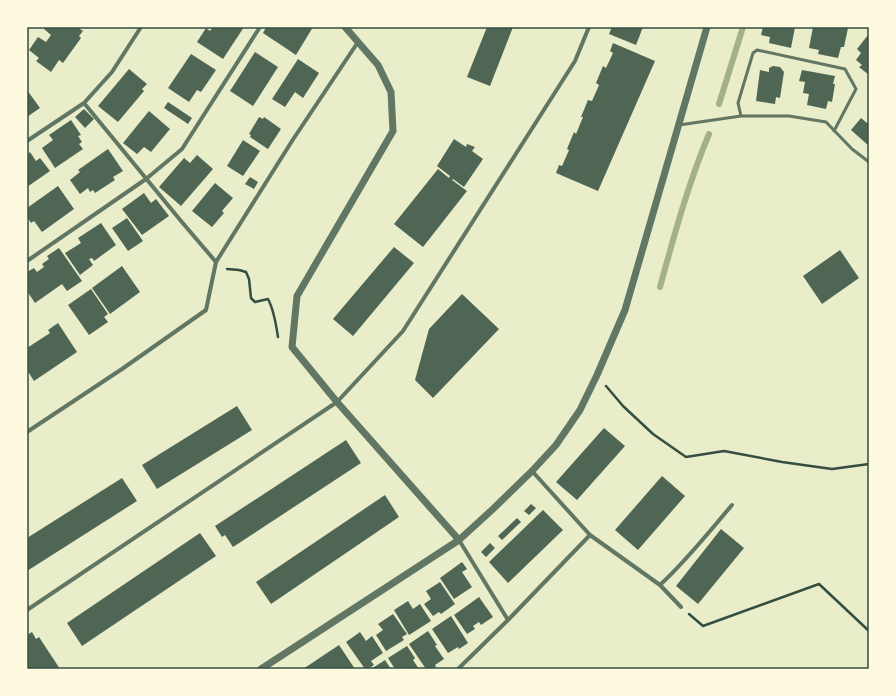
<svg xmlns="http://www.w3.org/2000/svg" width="896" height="696" viewBox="0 0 896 696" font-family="'Public Sans',sans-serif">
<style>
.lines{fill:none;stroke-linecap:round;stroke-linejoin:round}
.stream{stroke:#a3b18a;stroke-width:6}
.building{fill:#4f6655}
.path{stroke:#344e41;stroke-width:2.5}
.service{stroke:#617663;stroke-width:3}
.minor{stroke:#617663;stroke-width:4}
.tertiary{stroke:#617663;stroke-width:7}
.neatline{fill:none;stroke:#344e41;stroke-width:1.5}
</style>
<rect width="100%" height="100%" fill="#e9edc9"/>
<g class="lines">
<!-- stream -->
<path class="stream" d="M719 104 743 27
M660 287C674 236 688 184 709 134"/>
</g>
<!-- building -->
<path class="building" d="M45 27H77L83 31 79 36 81 38 63 63 59 60 51 72 36 61 39 58 29 50 38 37 46 42 51 35 44 29Z
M213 27H244L223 59 197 42 206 28 210 31Z
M266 27H313L296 55 263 33Z
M487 27H513L490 86 467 77Z
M612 27H643L636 45 609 34Z
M763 27H795L791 48 769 43 770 37 761 35Z
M813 27H841L848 28 844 47H841L838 58 818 54 819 50 809 48Z
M868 35 869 36V75L859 67 862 65 856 60 861 53 857 49Z
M613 43 655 61 598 191 556 173 559 165 562 166 569 150 567 149 574 132 576 134 583 117H581L588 100 592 101 599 85 596 83 603 66 606 68 613 53 610 51Z
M255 52 278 67 253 106 230 91Z
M191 54 216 70 201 92 197 90 189 102 168 88Z
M298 59 319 73 303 98 295 92 285 107 272 99Z
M773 66 780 67 784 72 780 98 776 97 775 104 756 101 760 70 769 72V68Z
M129 69 147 84 142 89 144 91 118 122 98 106Z
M802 70 835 76 833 84H835L832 102 828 101 826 109 807 105 809 94 803 93 805 82 799 81Z
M27 90 40 108 27 117Z
M168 102 192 118 188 124 164 108Z
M84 109 94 119 85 128 75 117Z
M149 111 170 129 151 152 144 147 137 154 123 143Z
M259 117 263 119 264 117 281 129 268 149 250 137 251 135 249 134Z
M861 118 867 123 869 120V146L851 130Z
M71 120 81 135 78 136 82 142 79 144 83 149 55 168 42 148 53 140 49 135Z
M454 139 466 147 467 144 475 147 472 151 483 159 464 187 453 179 452 180 467 191 423 247 394 224 438 169 449 178 450 176 437 166Z
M243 140 260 151 243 176 227 166Z
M108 149 123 171 113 177 115 180 95 193 93 190 90 192 88 188 80 194 70 180 80 172 78 170Z
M30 152 36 161 40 158 50 171 27 187V155Z
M197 155 213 169 181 206 159 187 184 158 190 163Z
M250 177 258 182 254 189 245 184Z
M215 183 233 198 222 211 224 213 212 227 192 211Z
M58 186 74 209 42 232 34 221 31 223 27 217V208Z
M144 193 151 203 156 199 169 216 142 235 122 209Z
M127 218 143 241 128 251 112 228Z
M101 223 116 245 94 261 92 258 89 259 93 265 80 275 65 253 81 243 78 238Z
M394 247 414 263 353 336 333 319Z
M59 248 82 281 67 291 62 284 35 303 27 291V272L34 268 37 272 44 267 42 264 49 259 47 256Z
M840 250 859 278 822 304 803 276Z
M122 266 140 292 110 314 92 288Z
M91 289 108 314 104 317 108 322 89 335 68 305Z
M462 294 499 329 433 398 415 380 429 329Z
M58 323 77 352 34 381 27 370V348L50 333 48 330Z
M237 406 252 430 157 489 142 465Z
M604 428 625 446 577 500 556 482Z
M346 440 361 463 233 547 225 535 222 537 215 526Z
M662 476 685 496 638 550 615 530Z
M122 478 137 501 27 571V538Z
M385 495 399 517 271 604 256 582Z
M531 504 536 508 529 515 524 511Z
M543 510 563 530 508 583 489 562Z
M517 518 521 522 502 540 498 536Z
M721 529 744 548 698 604 676 586Z
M200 533 216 556 82 646 67 623Z
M490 543 495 548 486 557 481 552Z
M462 562 467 569 462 572 472 587 454 599 440 578Z
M440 582 455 604 441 614 439 612 433 616 424 604 431 599 426 591Z
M479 597 493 617 481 625 479 622 473 626 475 629 467 634 454 615Z
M408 601 413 609 420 604 431 621 409 635 394 610Z
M393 614 407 634 402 637 404 640 386 651 376 635 383 630 378 624Z
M451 616 468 643 459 649 458 647 448 653 432 629Z
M428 631 437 645 435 646 444 659 435 665 436 667 434 669H426L409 644Z
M32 632 36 639 39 637 60 669H27V635Z
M360 632 366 641 372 636 383 653 371 661 374 665 368 669H365L346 642Z
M339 645 355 669H303Z
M407 646 415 658 413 660 419 669H395L388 658Z
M385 660 391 669H371Z"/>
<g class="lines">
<!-- path -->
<path class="path" d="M227 269 239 270 246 272 249 279 251 298 255 302 268 299C274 310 276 324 278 337
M606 386 623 406 653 434 686 457 724 451 782 462 832 469 869 464
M689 614 703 626 819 584 869 631"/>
<!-- service -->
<path class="service" d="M741 116 738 103 753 53 757 50 845 69 856 89 834 131
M679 125 741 116H789L826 122 852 149 869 162"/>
<!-- minor -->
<path class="minor" d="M84 103 181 221 216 262
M27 141 84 103 112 72 141 27
M27 261 146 179 182 149 260 27
M27 432 122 369 206 310 216 262 292 141 358 42
M532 471 590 535 660 585 681 607
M459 540 508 620
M660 585C687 560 709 532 732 505
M27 610 337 402 403 331 575 61 589 27
M458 669 508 620 590 535"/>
<!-- tertiary -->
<path class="tertiary" d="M345 27 378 65 391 92 393 131 297 296 292 347 337 402 459 540
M261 669 459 540 493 509 532 471 556 445 580 410 597 375 625 310 707 27"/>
</g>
<!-- border -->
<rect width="896" height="696" fill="none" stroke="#fefae0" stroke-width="56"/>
<rect x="28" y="28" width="840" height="640" class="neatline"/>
</svg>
